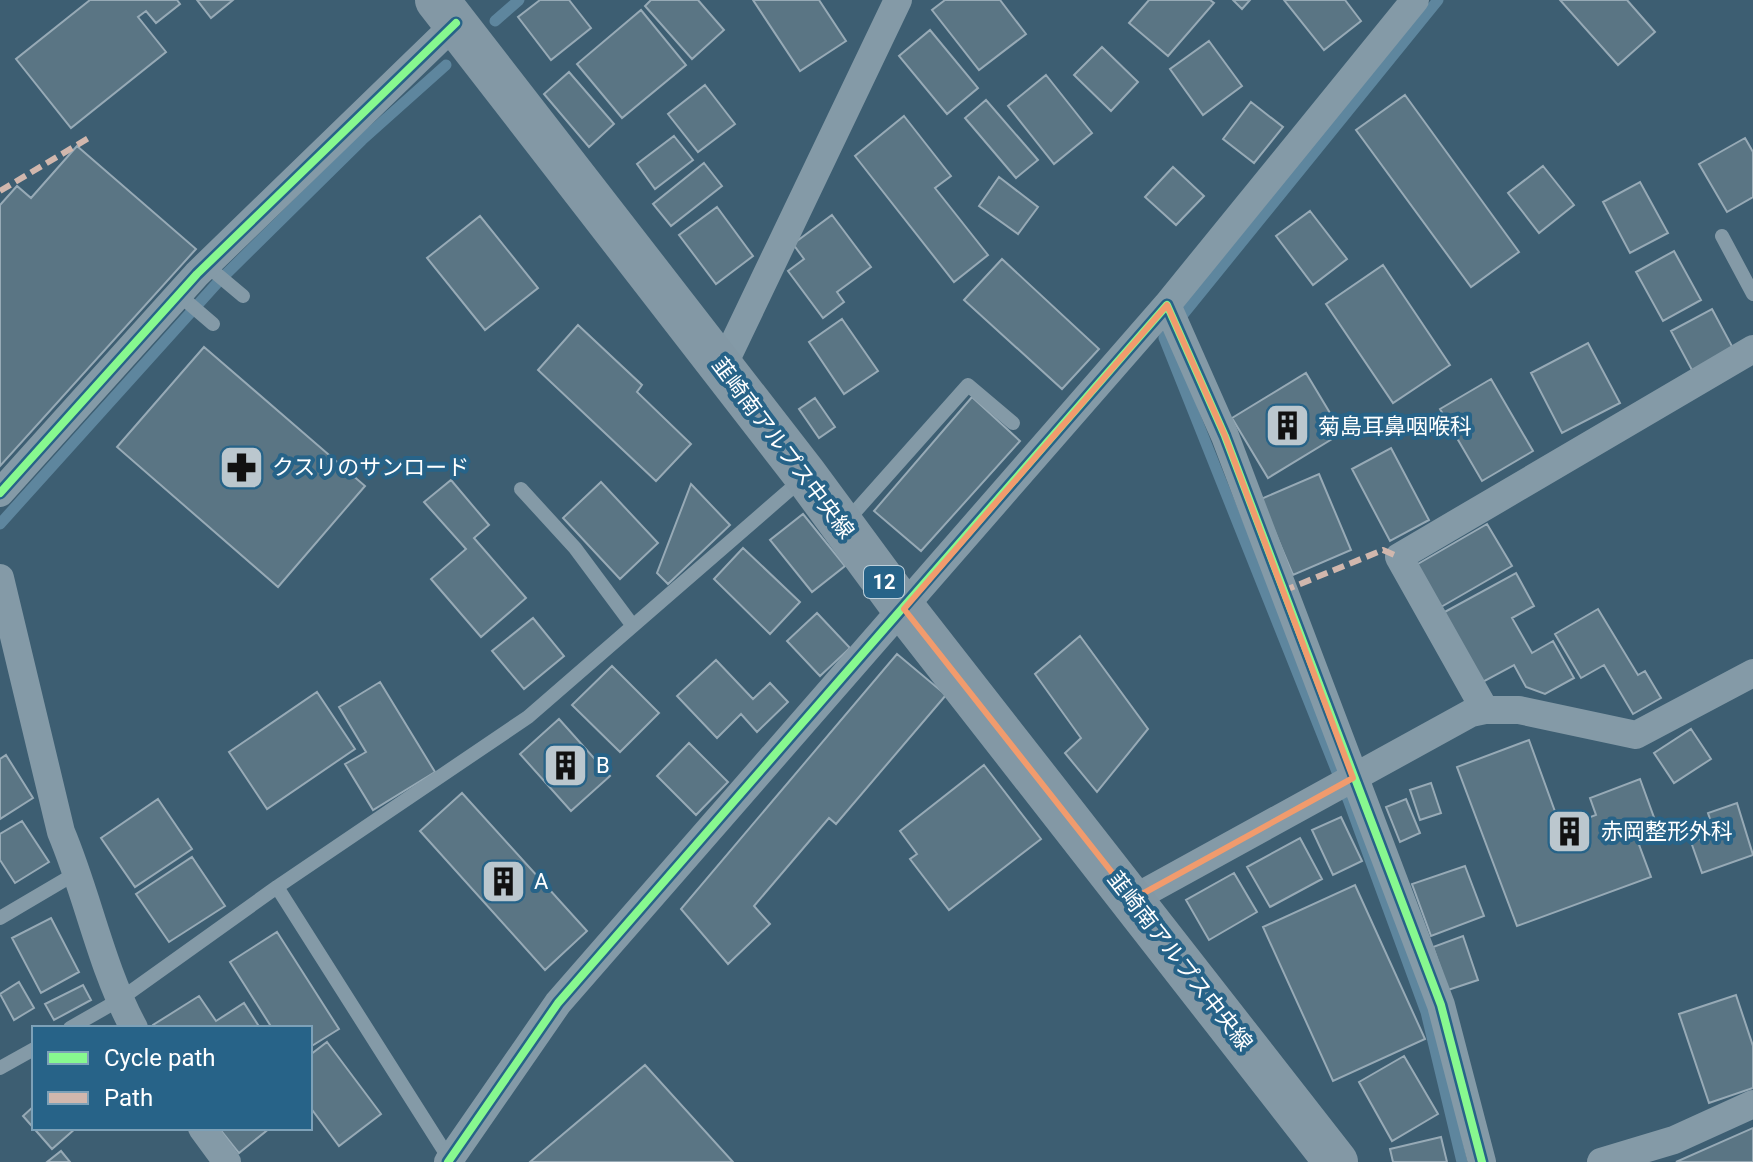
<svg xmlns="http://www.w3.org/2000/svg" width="1753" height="1162" viewBox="0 0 1753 1162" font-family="Roboto,'Noto Sans JP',sans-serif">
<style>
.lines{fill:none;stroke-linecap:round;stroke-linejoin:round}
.stream{stroke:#5e869e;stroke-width:11}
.building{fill:#5a7584;stroke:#97aab6;stroke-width:2}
.lane{stroke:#849aa7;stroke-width:14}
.street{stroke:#849aa7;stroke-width:28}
.primary{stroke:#8398a5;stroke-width:44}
.quiet{stroke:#d1b7ad;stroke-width:6;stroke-dasharray:12 6;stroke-linecap:butt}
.cycleway-casing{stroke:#276388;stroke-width:13}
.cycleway{stroke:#87f88f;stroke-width:8}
.marked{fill:none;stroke:#f19b6d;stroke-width:6;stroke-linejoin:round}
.labels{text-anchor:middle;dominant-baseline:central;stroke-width:8;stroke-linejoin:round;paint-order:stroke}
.shield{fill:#276388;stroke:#bed0db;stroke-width:2}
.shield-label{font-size:20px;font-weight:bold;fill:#fff}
.poi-label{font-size:22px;fill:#fff;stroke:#276388;text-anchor:start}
.street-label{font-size:22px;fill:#fff;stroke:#276388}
</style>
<rect width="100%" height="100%" fill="#3d5e72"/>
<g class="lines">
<!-- stream -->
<path class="stream" d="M1438 0 1164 338 1349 802 1426 1012 1462 1162
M495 21 519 0
M0 524 219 281 362 140 446 65"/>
</g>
<!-- building -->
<path class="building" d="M90 0H177L180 4 156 23 146 11 138 17 166 52 71 128 16 59Z
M197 0H233L211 18Z
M540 0H569L591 28 551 60 518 17Z
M651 0H698L724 30 692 59 645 6Z
M753 0H819L846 41 800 71Z
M945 0H1000L1026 34 979 70 932 10Z
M1149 0H1210L1214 3 1168 56 1129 23Z
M1233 0H1250L1242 9Z
M1284 0H1345L1361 21 1324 50Z
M1560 0H1627L1655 32 1618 65Z
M641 10 686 65 622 118 577 64Z
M930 30 978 88 947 114 899 56Z
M1209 41 1242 86 1203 115 1170 69Z
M1102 47 1138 82 1111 111 1074 75Z
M569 72 614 124 589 147 544 94Z
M1046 75 1092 133 1054 164 1008 106Z
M705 85 735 124 698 152 668 114Z
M1405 95 1519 252 1471 287 1356 130Z
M986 100 1038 160 1016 178 965 118Z
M1251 102 1283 127 1254 163 1223 139Z
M904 116 951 176 935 188 988 255 954 282 855 156Z
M674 136 693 160 655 189 637 164Z
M1745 138 1753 152V197L1727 212 1699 164Z
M77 146 196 249 0 466V205L17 186 31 198Z
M704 163 722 186 671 226 653 204Z
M1543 166 1574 205 1539 233 1508 193Z
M1173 167 1204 196 1176 225 1145 197Z
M999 177 1038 207 1018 234 979 206Z
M1640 182 1668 233 1630 253 1603 202Z
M717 207 753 256 716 284 679 235Z
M1310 211 1347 259 1313 285 1276 236Z
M832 215 871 267 837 292 844 302 823 318 788 271 804 259 793 244Z
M480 216 538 288 485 330 427 258Z
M1674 251 1701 300 1663 321 1636 272Z
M1002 259 1099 349 1062 389 964 300Z
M1383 265 1450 365 1393 403 1326 304Z
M1712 309 1734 350 1693 372 1671 331Z
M842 319 878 371 844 394 809 342Z
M578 325 642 385 637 392 691 444 656 481 538 370Z
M1588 343 1620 403 1562 433 1531 373Z
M204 347 365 486 278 587 117 447Z
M1306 373 1342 433 1268 478 1232 418Z
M1491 379 1533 451 1482 481 1440 409Z
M972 397 1020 441 921 551 874 511Z
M815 398 835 427 819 438 799 409Z
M1391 448 1429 520 1390 541 1352 469Z
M1319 474 1351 550 1293 575 1261 499Z
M451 480 489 525 474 538 526 598 481 637 431 579 466 549 424 502Z
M601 482 658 543 620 579 563 518Z
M691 484 730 525 668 584 657 573Z
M803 514 845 566 812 592 770 540Z
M1487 524 1512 566 1441 607 1416 565Z
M743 548 800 602 770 634 714 579Z
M1516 573 1534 606 1512 618 1532 653 1553 641 1574 678 1545 694 1526 687 1514 665 1479 684 1441 614Z
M1598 609 1638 675 1645 671 1661 698 1633 714 1604 665 1581 678 1555 634Z
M817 613 850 648 820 676 787 641Z
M533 618 564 656 524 689 492 651Z
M1080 636 1148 729 1097 792 1065 753 1081 738 1035 674Z
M897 654 946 695 836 824 829 818 754 906 770 924 728 964 681 909Z
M716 660 753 699 770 683 788 702 757 732 741 714 717 738 677 696Z
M612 666 659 713 620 752 572 705Z
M380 682 435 772 373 810 345 764 366 752 339 707Z
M317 692 355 749 267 809 229 752Z
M559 719 610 776 571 811 520 754Z
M1691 729 1711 759 1674 783 1654 753Z
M1529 740 1561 828 1596 815 1590 798 1640 779 1660 834 1638 842 1651 877 1517 926 1457 767Z
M689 743 728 782 696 815 657 776Z
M6 755 33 798 0 819V759Z
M984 765 1041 839 949 910 910 859 917 854 900 831Z
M1431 783 1441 813 1420 820 1410 790Z
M462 793 587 931 545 970 420 831Z
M158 799 192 849 135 887 101 838Z
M1406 799 1420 833 1400 842 1386 807Z
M1737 803 1753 855 1702 873 1691 842 1715 834 1708 813Z
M1341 817 1362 861 1333 875 1312 830Z
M22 821 49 862 15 883 0 860V834Z
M1300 838 1322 879 1270 907 1247 867Z
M192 857 225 906 169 942 136 894Z
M1465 866 1484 916 1431 936 1412 884Z
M1234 873 1257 912 1209 940 1186 900Z
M1355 885 1425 1039 1333 1081 1263 927Z
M51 918 79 972 41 993 12 938Z
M277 932 339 1029 310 1047V1028H272L230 962Z
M1463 936 1478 980 1448 990 1433 947Z
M19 982 34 1008 14 1020 0 994Z
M83 985 91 1000 54 1020 45 1004Z
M1736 995 1753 1046V1088L1709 1103 1679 1014Z
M199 996 216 1021 244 1003 260 1028H154L153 1025Z
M327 1042 381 1114 339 1146 310 1107V1055Z
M1404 1056 1438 1114 1392 1141 1359 1082Z
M645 1065 733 1162H530Z
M34 1106V1128H76L52 1149 23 1116Z
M219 1128H270L239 1153Z
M1753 1128V1162H1676Z
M1441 1137 1447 1162H1393L1390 1149Z
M61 1151 70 1162H47Z"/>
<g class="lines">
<!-- lane -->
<path class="lane" d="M1722 236 1753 294
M206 265 243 296
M178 294 213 324
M521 489 575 548 633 626
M845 523 968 385 1013 423
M277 887 450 1160
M0 918 78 872
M70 1028 119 1000 277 887 528 717 801 480
M0 1068 34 1049"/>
<!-- street -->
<path class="street" d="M1167 305 1415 0
M722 368 898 0
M0 493 197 274 456 23
M0 578 61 832C88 896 101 967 134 1028
M1485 710 1399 557 1753 349
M1133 899 1471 713 1485 710H1519L1636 735 1753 673
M202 1128 227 1162
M448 1162 558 1003 1167 305 1225 436 1441 1005 1482 1162
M1601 1162 1674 1140 1753 1104"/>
<!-- primary -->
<path class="primary" d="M437 0 806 476 904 609 1336 1162"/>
<!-- quiet -->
<path class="quiet" d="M0 191 92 136
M1283 591 1383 550 1399 557"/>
<defs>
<path id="cycleway" d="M0 493 197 274 456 23
M448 1162 558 1003 1167 305 1225 436 1441 1005 1482 1162"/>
</defs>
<!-- cycleway casing -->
<use href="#cycleway" class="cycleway-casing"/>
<!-- cycleway -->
<use href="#cycleway" class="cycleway"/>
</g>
<!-- marked area -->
<path class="marked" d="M1167 305 1225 436 1353 778 1133 899 904 609Z"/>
<!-- icons -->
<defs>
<symbol id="building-square" viewBox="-11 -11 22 22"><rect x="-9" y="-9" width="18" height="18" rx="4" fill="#bbc7ce" stroke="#276388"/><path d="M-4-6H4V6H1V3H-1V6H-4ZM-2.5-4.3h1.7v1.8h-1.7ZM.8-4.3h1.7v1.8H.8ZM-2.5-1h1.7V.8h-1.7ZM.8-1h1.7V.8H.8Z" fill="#111"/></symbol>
<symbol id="pharmacy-square" viewBox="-11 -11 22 22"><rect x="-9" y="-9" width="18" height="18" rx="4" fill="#bbc7ce" stroke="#276388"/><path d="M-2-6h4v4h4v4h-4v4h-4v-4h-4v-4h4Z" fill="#111"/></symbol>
</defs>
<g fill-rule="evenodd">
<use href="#building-square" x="1262" y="400" width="51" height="51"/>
<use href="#pharmacy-square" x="216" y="442" width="51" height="51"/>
<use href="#building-square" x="540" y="740" width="51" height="51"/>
<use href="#building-square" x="1544" y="806" width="51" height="51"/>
<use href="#building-square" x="478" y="856" width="51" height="51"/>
</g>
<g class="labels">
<!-- shield labels -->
<rect class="shield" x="864" y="566" width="40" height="32" rx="6"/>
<g class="shield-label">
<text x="884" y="582">12</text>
</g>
<!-- poi labels -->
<g class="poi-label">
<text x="1318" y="426">菊島耳鼻咽喉科</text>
<text x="272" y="467">クスリのサンロード</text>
<text x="596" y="765">B</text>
<text x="1601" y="831">赤岡整形外科</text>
<text x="534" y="881">A</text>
</g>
<!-- street labels -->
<g class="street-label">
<text transform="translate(783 448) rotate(53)">韮崎南アルプス中央線</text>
<text transform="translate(1180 961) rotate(52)">韮崎南アルプス中央線</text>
</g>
</g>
<!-- legend -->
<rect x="32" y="1026" width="280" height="104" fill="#276388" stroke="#7da1b8" stroke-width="2"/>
<rect x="48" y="1052" width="40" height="12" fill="#87f88f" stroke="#7da1b8" stroke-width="2"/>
<text x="104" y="1066" font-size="24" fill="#ffffff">Cycle path</text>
<rect x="48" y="1092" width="40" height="12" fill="#d1b7ad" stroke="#7da1b8" stroke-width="2"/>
<text x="104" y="1106" font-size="24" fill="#ffffff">Path</text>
</svg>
